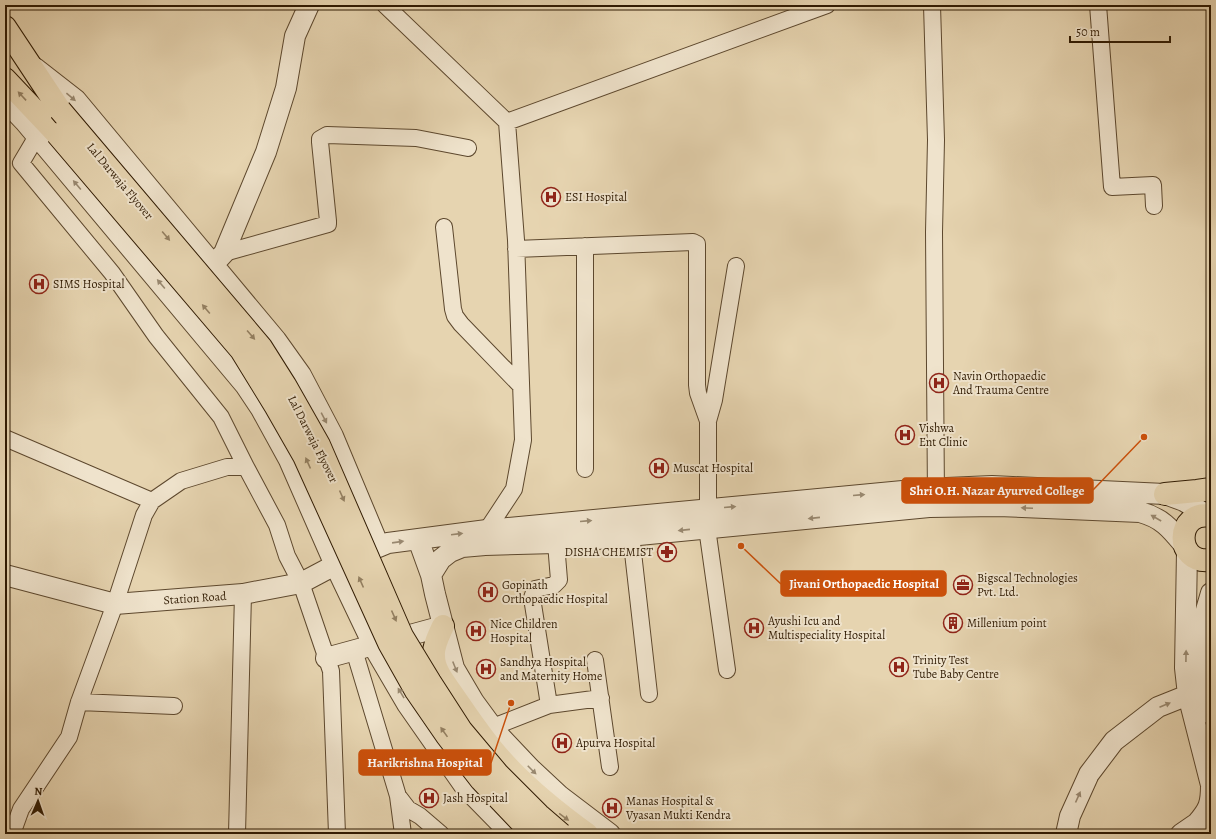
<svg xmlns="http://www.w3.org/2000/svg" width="1216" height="839" viewBox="0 0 1216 839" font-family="Alegreya,serif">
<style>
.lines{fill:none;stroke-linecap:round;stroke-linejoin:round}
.minor-casing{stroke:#5d482e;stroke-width:18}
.tertiary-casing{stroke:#5d482e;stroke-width:22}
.primary-casing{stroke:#2f1a02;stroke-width:24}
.trunk-casing{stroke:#2f1a02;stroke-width:24}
.minor{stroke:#efe3cc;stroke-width:16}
.tertiary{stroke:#efe3cc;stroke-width:20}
.primary{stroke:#e6d4b0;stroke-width:22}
.trunk{stroke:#e6d4b0;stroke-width:22}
.trunk-bridge-casing{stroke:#2f1a02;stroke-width:24;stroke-linecap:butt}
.trunk-bridge{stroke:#e6d4b0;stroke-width:22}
.oneway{fill:#948062}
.oneway2{fill:#998971}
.labels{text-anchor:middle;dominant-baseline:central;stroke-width:4;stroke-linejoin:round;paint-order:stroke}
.street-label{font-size:12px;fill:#2f1a02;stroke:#efe3cc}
.poi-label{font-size:12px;fill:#2f1a02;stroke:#efe3cc;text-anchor:start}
.leader{fill:none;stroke:#cc500a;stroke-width:1.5}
.callout-dot{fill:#cc500a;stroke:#efe3cc;stroke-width:1.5}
.callout{fill:#cc500a;stroke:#cc500a;stroke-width:1.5}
.callout-label{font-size:13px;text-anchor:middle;font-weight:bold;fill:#fff}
</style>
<rect width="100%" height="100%" fill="#e6d4b0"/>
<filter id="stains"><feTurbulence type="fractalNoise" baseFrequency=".005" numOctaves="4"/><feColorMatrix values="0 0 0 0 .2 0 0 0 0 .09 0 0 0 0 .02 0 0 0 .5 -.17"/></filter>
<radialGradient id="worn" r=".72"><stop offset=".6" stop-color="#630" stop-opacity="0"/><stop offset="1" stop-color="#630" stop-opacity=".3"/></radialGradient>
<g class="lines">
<defs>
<path id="minor" d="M385 5 507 122 516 240 523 440 514 489 487 530
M932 5 936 140 934 232 936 499
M1098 5 1112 187 1153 185 1154 206
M507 122 827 5
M444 227 453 309 455 316 461 324 521 386
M585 246V469
M516 249 693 242 697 244V385L698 393 708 421V509
M224 253 328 224V221L320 142V139L327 135 416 138 468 148
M708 421 714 400 736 266
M5 438 152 501
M246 467 277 525 287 556 301 583 331 671 337 834
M707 528 727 670
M631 535 649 694
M354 650 398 796 408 809 420 816 441 834
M595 660 610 767
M79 702 174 706
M549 705 532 598 535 589 554 585 559 580 556 543
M493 727 549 705 601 698
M398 796 403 834
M12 834 21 809 69 737 79 702 115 604 144 515 152 501 181 481 227 467H246L221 417 156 336 112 273 21 163 37 136
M237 834 243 594"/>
<path id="tertiary" d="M35 68 76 100 276 340 301 375 333 436 379 546
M5 101 25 122 245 385 261 409 289 460 335 565 376 651 407 704 465 787 511 834
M213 265 224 253 266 152 286 88 295 36 309 5
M418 539 431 575 435 594 454 668 474 702 496 732 531 769 560 796 610 834
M1187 551 1185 668 1188 695 1211 785C1211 804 1209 809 1197 823
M5 575 115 604 243 594 301 583 335 565 388 543 487 530 924 489 992 486 1165 494 1184 501 1207 515
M431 575 441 559 450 552 462 547 485 545 556 543 929 507 998 506 1140 512C1162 518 1170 528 1184 545
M1211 593 1204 617 1203 667 1206 694 1211 714
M326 658 443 626
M1066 834 1070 816 1089 774 1114 741 1158 707 1188 695
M1181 834 1197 823 1209 819"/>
<path id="primary" d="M1165 494 1197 491 1211 489
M1211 516C1176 509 1173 565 1211 560"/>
<path id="trunk" d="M5 27 60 110
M5 79 57 134
M443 626C439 635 433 646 434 656 434 671 446 684 454 696 467 715 479 733 494 751 520 783 554 810 587 834"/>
</defs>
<!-- minor casing -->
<use href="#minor" class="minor-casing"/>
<!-- tertiary casing -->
<use href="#tertiary" class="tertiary-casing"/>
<!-- primary casing -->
<use href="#primary" class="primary-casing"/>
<!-- trunk casing -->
<use href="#trunk" class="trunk-casing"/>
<!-- minor -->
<use href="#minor" class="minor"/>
<!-- tertiary -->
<use href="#tertiary" class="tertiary"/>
<!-- primary -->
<use href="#primary" class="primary"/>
<!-- trunk -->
<use href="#trunk" class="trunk"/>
<defs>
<path id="trunk-bridge" d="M60 110 261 347 285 385 319 445 402 636 430 682 461 730 498 774 539 815 561 834
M57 134 241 350 276 407 304 456 389 643 416 691 447 736 481 780 524 825 535 834"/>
</defs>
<!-- trunk-bridge casing -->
<use href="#trunk-bridge" class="trunk-bridge-casing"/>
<!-- trunk-bridge -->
<use href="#trunk-bridge" class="trunk-bridge"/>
</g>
<!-- one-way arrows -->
<defs><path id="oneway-solid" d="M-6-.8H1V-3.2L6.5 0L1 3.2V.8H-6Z"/></defs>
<g class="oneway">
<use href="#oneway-solid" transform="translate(22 96) rotate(-133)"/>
<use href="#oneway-solid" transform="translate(166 236) rotate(50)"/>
<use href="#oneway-solid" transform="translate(206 309) rotate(-130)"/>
<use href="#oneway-solid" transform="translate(251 335) rotate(49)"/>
<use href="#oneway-solid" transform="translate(308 463) rotate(-114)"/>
<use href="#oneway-solid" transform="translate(342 496) rotate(66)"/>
<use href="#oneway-solid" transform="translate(361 582) rotate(-114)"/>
<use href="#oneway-solid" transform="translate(394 616) rotate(66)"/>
<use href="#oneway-solid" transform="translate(444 732) rotate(-125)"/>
<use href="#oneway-solid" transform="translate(564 817) rotate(36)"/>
</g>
<g class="oneway2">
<use href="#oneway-solid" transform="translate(71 97) rotate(40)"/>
<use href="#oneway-solid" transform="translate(77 185) rotate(-130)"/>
<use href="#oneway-solid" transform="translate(161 284) rotate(-130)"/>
<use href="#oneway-solid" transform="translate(324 418) rotate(62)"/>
<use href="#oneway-solid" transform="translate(859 495) rotate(-5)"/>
<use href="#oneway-solid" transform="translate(730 507) rotate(-5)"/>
<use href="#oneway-solid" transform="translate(1027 508) rotate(-178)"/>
<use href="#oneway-solid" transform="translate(814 518) rotate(174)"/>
<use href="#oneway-solid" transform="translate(1156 518) rotate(-150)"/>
<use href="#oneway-solid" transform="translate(586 521) rotate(-5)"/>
<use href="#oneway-solid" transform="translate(684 530) rotate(174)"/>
<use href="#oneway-solid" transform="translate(457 534) rotate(-7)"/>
<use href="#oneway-solid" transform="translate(398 542) rotate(-8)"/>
<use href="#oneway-solid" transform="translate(1186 656) rotate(-89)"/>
<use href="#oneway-solid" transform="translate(455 667) rotate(68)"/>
<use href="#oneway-solid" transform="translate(401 693) rotate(-121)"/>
<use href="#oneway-solid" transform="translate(1165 705) rotate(-23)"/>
<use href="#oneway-solid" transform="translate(532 770) rotate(45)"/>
<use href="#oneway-solid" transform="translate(1078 797) rotate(-66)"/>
</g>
<!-- icons -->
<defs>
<symbol id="hospital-ring" viewBox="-11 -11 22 22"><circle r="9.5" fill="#efe3cc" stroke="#8f2418" stroke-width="1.5"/><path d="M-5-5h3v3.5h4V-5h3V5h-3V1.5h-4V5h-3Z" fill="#8f2418"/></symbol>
<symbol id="pharmacy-ring" viewBox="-11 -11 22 22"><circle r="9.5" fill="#efe3cc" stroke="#8f2418" stroke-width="1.5"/><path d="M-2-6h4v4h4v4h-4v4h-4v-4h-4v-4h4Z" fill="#8f2418"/></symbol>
<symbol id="office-ring" viewBox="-11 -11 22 22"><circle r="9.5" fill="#efe3cc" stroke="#8f2418" stroke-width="1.5"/><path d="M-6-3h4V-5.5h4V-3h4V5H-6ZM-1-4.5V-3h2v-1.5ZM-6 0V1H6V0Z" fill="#8f2418"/></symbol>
<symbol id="building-ring" viewBox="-11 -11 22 22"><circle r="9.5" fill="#efe3cc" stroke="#8f2418" stroke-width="1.5"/><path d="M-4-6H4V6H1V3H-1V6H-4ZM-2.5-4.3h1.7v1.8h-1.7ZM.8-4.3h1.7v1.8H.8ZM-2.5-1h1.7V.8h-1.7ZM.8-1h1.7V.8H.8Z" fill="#8f2418"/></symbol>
</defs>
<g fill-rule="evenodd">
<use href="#hospital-ring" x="540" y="186" width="22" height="22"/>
<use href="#hospital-ring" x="28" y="273" width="22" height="22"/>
<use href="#hospital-ring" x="928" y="372" width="22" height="22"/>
<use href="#hospital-ring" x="894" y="424" width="22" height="22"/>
<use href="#hospital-ring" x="648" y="457" width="22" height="22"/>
<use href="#pharmacy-ring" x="656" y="541" width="22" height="22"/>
<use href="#office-ring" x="952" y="574" width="22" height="22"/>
<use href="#hospital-ring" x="477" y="581" width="22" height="22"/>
<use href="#building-ring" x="942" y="612" width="22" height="22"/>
<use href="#hospital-ring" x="743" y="617" width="22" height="22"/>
<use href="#hospital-ring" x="465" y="620" width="22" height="22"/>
<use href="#hospital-ring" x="888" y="656" width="22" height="22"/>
<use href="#hospital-ring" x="475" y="658" width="22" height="22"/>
<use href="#hospital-ring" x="551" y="732" width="22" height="22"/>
<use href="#hospital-ring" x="418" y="787" width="22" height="22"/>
<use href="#hospital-ring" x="601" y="797" width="22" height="22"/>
</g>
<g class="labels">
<!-- street labels -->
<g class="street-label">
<text transform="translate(120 181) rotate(50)">Lal Darwaja Flyover</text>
<text transform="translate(313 439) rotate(63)">Lal Darwaja Flyover</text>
<text transform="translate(195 598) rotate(-4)">Station Road</text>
</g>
<!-- poi labels -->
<g class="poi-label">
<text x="565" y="197">ESI Hospital</text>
<text x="53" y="284">SIMS Hospital</text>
<text x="953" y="376">Navin Orthopaedic<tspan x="953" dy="14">And Trauma Centre</tspan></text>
<text x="919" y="428">Vishwa<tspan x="919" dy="14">Ent Clinic</tspan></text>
<text x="673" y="468">Muscat Hospital</text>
<text x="653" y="552" text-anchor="end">DISHA CHEMIST</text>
<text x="977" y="578">Bigscal Technologies<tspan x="977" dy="14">Pvt. Ltd.</tspan></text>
<text x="502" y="585">Gopinath<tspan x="502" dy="14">Orthopaedic Hospital</tspan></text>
<text x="768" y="621">Ayushi Icu and<tspan x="768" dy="14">Multispeciality Hospital</tspan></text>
<text x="967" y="623">Millenium point</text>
<text x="490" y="624">Nice Children<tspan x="490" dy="14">Hospital</tspan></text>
<text x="913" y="660">Trinity Test<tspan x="913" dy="14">Tube Baby Centre</tspan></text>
<text x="500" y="662">Sandhya Hospital<tspan x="500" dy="14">and Maternity Home</tspan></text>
<text x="576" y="743">Apurva Hospital</text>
<text x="443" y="798">Jash Hospital</text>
<text x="626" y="801">Manas Hospital &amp;<tspan x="626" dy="14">Vyasan Mukti Kendra</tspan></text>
</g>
</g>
<!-- callouts -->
<path class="leader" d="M1144 437L1093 490M741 546L781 584M511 703L491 763"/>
<g class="callout-dot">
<circle cx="1144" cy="437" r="4"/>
<circle cx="741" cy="546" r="4"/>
<circle cx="511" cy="703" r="4"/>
</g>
<g class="callout">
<rect x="902" y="478" width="191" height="25" rx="4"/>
<rect x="781" y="571" width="165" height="25" rx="4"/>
<rect x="359" y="750" width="132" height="25" rx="4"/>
</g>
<g class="callout-label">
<text x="997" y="495">Shri O.H. Nazar Ayurved College</text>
<text x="864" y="588">Jivani Orthopaedic Hospital</text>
<text x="425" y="767">Harikrishna Hospital</text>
</g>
<!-- margin -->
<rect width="1216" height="839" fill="none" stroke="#e6d4b0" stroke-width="20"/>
<rect x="6" y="6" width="1204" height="827" fill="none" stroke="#2f1a02" stroke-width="2"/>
<rect x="10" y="10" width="1196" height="819" fill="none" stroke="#2f1a02"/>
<!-- north arrow -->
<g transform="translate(38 801) rotate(2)" stroke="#efe3cc" stroke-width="3" paint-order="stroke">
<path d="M0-3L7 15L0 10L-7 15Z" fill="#2f1a02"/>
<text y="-6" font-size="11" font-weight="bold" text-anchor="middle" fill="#2f1a02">N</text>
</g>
<!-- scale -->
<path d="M1070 36v6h100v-6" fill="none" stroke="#2f1a02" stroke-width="2"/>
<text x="1076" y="36" font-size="12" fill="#2f1a02" stroke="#efe3cc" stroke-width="3" paint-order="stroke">50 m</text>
<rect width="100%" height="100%" filter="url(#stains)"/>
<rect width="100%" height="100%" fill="url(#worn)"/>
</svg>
